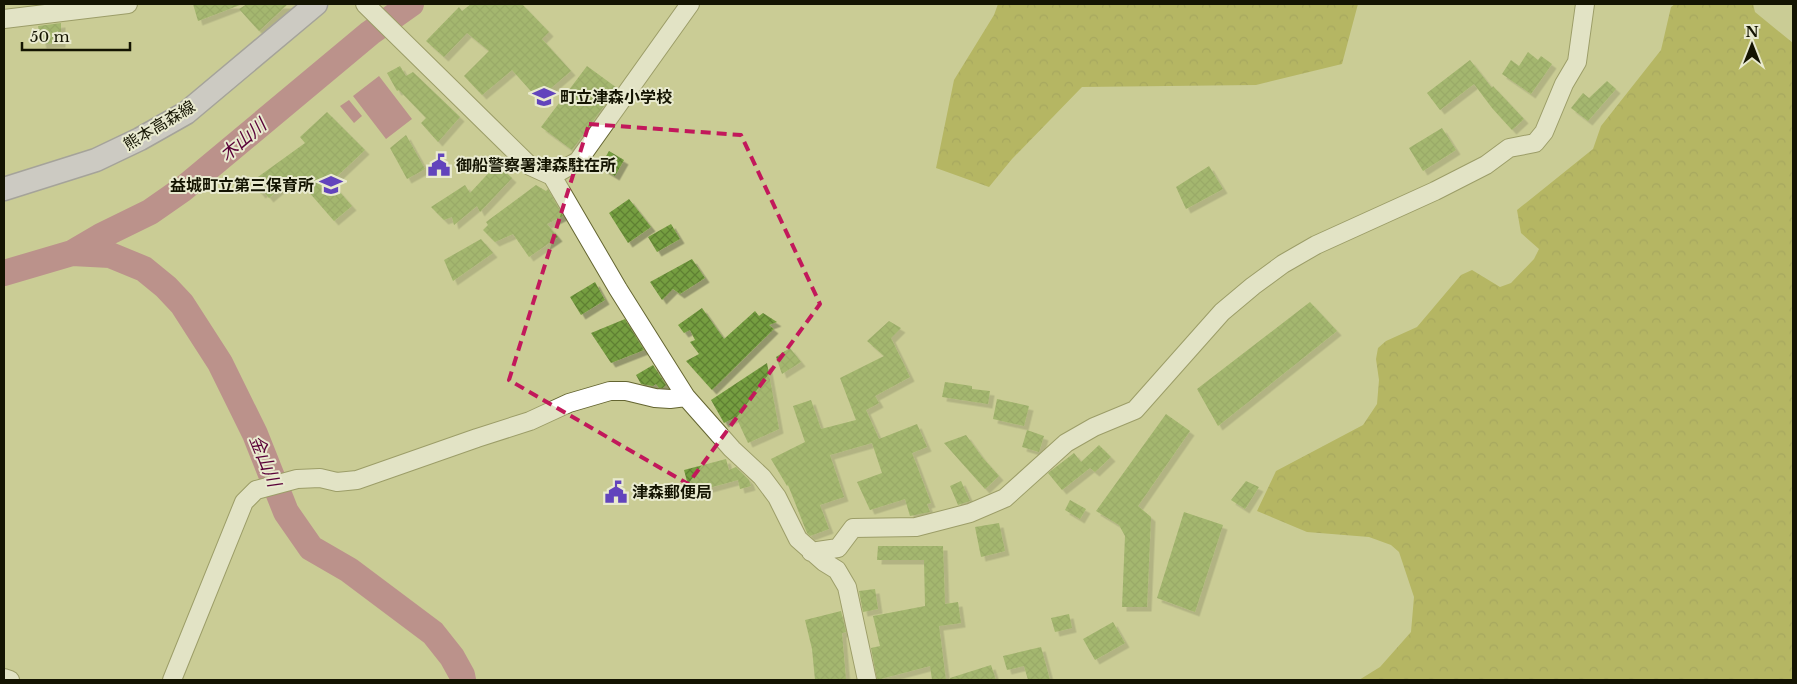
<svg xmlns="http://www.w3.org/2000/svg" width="1797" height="684" viewBox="0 0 1797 684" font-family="'Libre Baskerville','Noto Sans JP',serif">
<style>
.forest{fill:url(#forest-crowns)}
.water{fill:#a94d7e}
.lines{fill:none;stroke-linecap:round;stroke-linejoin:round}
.river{stroke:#a94d7e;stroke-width:26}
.building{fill:url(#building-cross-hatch);filter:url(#shadow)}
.minor-casing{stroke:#646531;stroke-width:20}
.major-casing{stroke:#78729f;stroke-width:25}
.minor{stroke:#fff;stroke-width:18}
.major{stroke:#cec8f8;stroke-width:22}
.marked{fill:none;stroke:#c2185b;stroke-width:4;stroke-dasharray:10 6;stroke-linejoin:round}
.labels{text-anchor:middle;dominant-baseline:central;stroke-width:4;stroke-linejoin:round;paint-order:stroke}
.poi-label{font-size:16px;font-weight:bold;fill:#141402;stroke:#e9eacf;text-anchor:start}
.street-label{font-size:16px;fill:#141402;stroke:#e9eacf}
.water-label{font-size:18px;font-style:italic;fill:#590038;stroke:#e9eacf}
</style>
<defs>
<pattern id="forest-crowns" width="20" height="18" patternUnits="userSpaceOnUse" patternTransform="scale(1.25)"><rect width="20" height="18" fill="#9b9b27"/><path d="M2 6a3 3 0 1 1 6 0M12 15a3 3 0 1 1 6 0" fill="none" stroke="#7d7d1f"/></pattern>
<pattern id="building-cross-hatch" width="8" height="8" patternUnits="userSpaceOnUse" patternTransform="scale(1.25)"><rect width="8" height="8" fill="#759e40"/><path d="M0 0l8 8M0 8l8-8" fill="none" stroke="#5f8033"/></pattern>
<filter id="shadow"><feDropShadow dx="4.5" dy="4.5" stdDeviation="0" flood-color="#0004"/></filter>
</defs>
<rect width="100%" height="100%" fill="#cacc95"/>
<!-- forest -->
<path class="forest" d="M998 4H1358L1342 64 1256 85 1082 87 1012 159 989 187 936 168 954 80 994 15Z
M1675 4H1753L1755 12 1793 43V680H1359L1380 667 1411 632 1414 597 1399 552 1391 545 1369 537 1307 532 1257 511 1276 471 1363 425 1377 404 1379 380 1376 359 1378 348 1386 341 1417 327 1461 275 1472 270 1500 287 1511 283 1534 259 1539 249 1521 233 1517 210 1593 149 1601 126 1661 50 1671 7Z"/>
<!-- water -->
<path class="water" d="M379 76 412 119 386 139 353 96Z
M349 100 362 116 354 123 340 106Z"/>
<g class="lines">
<!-- river -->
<path class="river" d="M72 253 110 255 144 269 166 287 182 304 220 363 255 434 286 512 311 548 349 570 433 633 452 657 462 675 463 680
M4 273 72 253 101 236 150 212 183 189 370 33 411 4"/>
</g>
<!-- building -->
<path class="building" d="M193 4H239L240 5 198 21Z
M247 4H288L259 31 239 9Z
M471 4H522L549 32 542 39 571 71 538 99 512 70 482 95 464 76 489 51 467 33 444 57 426 41 459 7 462 11Z
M61 23V43L42 44 38 26Z
M1528 52 1538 60 1541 56 1552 64 1531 94 1502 74 1511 60 1519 66Z
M1470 60 1492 88 1493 86 1524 119 1512 130 1492 108 1474 84 1440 110 1427 93Z
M400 66 406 76 413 72 460 117 438 142 421 123 426 118 399 90 397 91 387 73Z
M587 66 617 88 572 150 541 127Z
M1607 81 1616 89 1588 121 1571 108 1583 93 1589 98Z
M327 112 365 150 331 182 352 206 334 221 295 176 269 198 264 192 261 194 251 182 305 143 300 137Z
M1442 128 1456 150 1423 171 1409 148Z
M406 135 425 169 407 179 390 148Z
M609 151 624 160 615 176 600 167Z
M497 164 512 178 480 212 477 206 454 225 452 217 444 220 431 207 465 185 470 193Z
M1209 166 1223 189 1186 209 1176 187Z
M536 185 546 191 548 189 563 216 547 224 558 237 529 257 513 234 495 242 483 230 488 225 486 222Z
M629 199 651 227 628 243 609 213Z
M671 224 680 239 657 252 648 237Z
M481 239 493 253 453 281 444 260Z
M692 259 705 278 680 294 673 289 662 300 650 282Z
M595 282 605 300 581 315 570 297Z
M1310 302 1337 331 1218 426 1197 389Z
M702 308 724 339 755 311 759 316 763 313 777 322 769 325 774 329 712 390 686 361 699 354 690 342 695 340 690 330 684 333 678 325Z
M625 319 644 350 611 363 591 333Z
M889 321 901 328 891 338 910 377 875 396 879 403 866 410 879 439 917 424 927 447 912 453 931 503 927 504 930 512 910 516 905 499 870 510 857 482 882 473 872 443 830 455 844 497 820 505 829 529 810 536 807 533 788 485 787 486 771 459 805 442 793 406 811 400 821 429 856 420 840 378 884 356 867 341Z
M790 348 801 362 782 374 776 357Z
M767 363 779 429 748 443 736 417 724 423 711 400Z
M653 365 666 385 663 388H659L656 384 653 386 641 384 636 375Z
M945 382 972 386V389L990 391 988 404 942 397Z
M997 399 1029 406 1024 426 993 419Z
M1166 414 1190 431 1138 506 1151 517 1147 607H1122L1125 536 1119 525 1096 511Z
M1027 430 1044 436 1039 452 1022 447Z
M966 435 982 457 999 476 985 489 944 443Z
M1099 445 1111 457 1095 472 1090 468 1062 490 1048 473 1074 453 1081 462Z
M726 459 729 470 736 467 749 480 751 486 740 489 738 480 690 493 684 470Z
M961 481 970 501 958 505 950 486Z
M1246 481 1259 487 1245 509 1231 500Z
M1070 500 1086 509 1080 519 1065 510Z
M1184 512 1223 525 1195 612 1157 598Z
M999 523 1005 551 981 557 975 527Z
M878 546H943L945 604 958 602 961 623 939 626 946 680H932L930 666 877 680 871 648 880 646 873 616 925 606 924 560H877Z
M875 589 878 609 863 612 859 591Z
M841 611 846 632 842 633 846 680H815L812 649 805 620Z
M1069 614 1072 628 1055 632 1051 618Z
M1113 622 1125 643 1095 660 1083 639Z
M1041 647 1050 680H1028L1024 666 1007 670 1003 656Z
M991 665 996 680H950V678Z"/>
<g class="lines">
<defs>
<path id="minor" d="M365 4 530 166 552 176 618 289 686 397 732 449 762 477 777 497 798 539 824 562 837 570 847 587 867 680
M4 19 128 4
M552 176 578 161 690 4
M811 552 838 548 853 528 916 527 970 513 1005 498 1066 443 1094 427 1135 410 1222 312 1253 286 1283 264 1316 245 1435 191 1486 165 1509 148 1535 143 1544 132 1564 84 1577 62 1585 4
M4 678 10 680
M172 680 244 502 256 490 297 479 320 478 337 482 357 480 477 438 530 421 569 403 610 391H626L655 398 670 399 686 397"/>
<path id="major" d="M4 189 96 160 140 139 186 113 316 4"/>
</defs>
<!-- minor casing -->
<use href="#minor" class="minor-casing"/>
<!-- major casing -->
<use href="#major" class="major-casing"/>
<!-- minor -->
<use href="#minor" class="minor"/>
<!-- major -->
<use href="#major" class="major"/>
</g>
<!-- marked area -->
<path d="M0 0H1797V684H0ZM589 124 741 135 820 304 688 484 509 380Z" fill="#cacc95" fill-opacity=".55" fill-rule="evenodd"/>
<path class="marked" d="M589 124 741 135 820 304 688 484 509 380Z"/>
<!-- icons -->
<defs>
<symbol id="school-bare" viewBox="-9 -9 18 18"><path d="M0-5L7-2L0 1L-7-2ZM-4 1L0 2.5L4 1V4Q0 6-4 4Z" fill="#6244bc" stroke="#e9eacf" stroke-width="2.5" paint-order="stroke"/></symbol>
<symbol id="civic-bare" viewBox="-9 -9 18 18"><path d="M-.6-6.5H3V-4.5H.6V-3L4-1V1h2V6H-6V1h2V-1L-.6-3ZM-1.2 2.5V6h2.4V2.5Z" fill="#6244bc" stroke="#e9eacf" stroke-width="2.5" paint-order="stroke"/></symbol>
</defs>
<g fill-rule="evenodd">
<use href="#school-bare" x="528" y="81" width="32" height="32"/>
<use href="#civic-bare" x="423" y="149" width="32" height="32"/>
<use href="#school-bare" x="315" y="169" width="32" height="32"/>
<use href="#civic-bare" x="600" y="476" width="32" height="32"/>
</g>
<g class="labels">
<!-- poi labels -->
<g class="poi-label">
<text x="560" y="97">町立津森小学校</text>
<text x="456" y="165">御船警察署津森駐在所</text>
<text x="314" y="185" text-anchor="end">益城町立第三保育所</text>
<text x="632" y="492">津森郵便局</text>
</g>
<!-- street labels -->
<g class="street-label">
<text transform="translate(159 125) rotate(-31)">熊本高森線</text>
</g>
<!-- water labels -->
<g class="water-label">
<text transform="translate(243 140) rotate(-40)">木山川</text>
<text transform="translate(265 461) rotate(68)">金山川</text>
</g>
</g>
<!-- border -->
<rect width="1797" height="684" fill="none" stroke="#141402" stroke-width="10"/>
<!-- north arrow -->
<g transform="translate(1752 45)" stroke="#e9eacf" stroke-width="4" paint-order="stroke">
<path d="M0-4L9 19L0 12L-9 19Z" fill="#141402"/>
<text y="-8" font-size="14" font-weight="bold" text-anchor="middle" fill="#141402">N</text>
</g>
<!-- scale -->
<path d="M22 42v8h108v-8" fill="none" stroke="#141402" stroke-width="2.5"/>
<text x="30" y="42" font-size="15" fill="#141402" stroke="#e9eacf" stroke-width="4" paint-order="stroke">50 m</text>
</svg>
